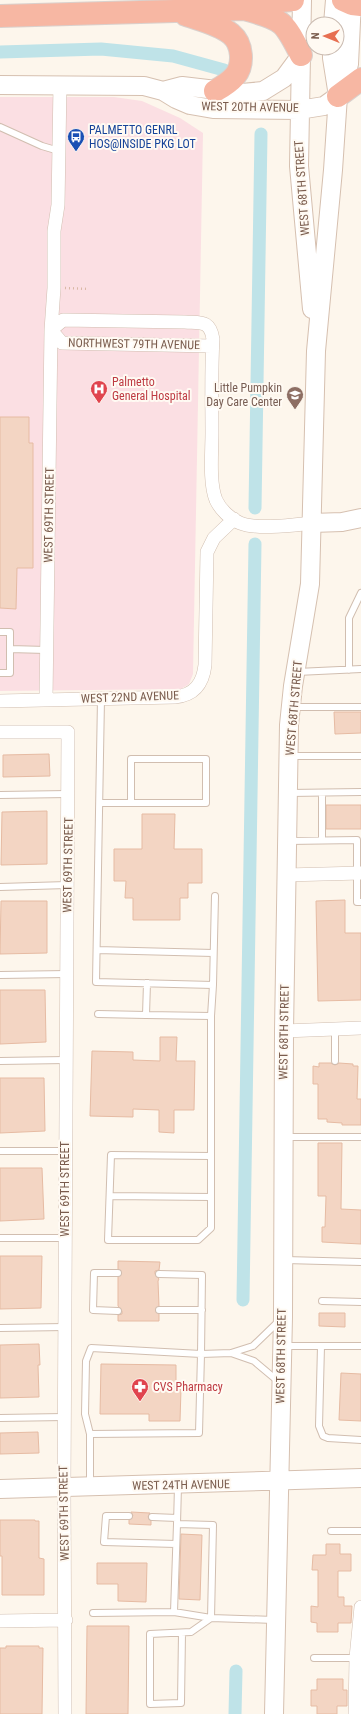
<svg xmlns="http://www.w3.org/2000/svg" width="361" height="1714" viewBox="0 0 361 1714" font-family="'Roboto Condensed',sans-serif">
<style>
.medical{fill:#fbdfe3}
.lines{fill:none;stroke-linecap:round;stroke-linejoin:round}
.canal{stroke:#bfe3e8;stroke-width:13}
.building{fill:#f3d5c3;stroke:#e6bba3}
.lane-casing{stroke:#d1beb0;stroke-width:8}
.street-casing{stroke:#d1beb0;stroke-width:14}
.secondary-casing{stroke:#d6c0b0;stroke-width:20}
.highway-casing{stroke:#dad1cd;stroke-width:24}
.path{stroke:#d9b8a5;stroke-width:2.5;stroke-dasharray:1 3;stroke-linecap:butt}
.lane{stroke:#fff;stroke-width:6}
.street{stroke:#fff;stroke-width:13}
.secondary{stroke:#fff;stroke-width:18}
.highway{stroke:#f7b7a3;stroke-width:22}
.labels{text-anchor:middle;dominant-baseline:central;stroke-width:4;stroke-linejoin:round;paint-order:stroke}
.street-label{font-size:12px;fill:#7a5c4d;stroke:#fffaf3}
.transit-label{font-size:12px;fill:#164399;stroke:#fffaf3;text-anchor:start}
.health-label{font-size:12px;fill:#be3a42;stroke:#fffaf3;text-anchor:start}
.education-label{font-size:12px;fill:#785e54;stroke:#fffaf3;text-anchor:end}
</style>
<rect width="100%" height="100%" fill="#fdf6ec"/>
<!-- medical -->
<path class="medical" d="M0 97H114L142 101 180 118 203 133 193 674 189 684 181 689 0 691Z"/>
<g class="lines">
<!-- canal -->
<path class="canal" d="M0 52 101 49 173 56 224 70
M255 508 261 134
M243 1300 255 544
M235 1714 236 1671"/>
</g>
<!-- building -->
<path class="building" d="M0 417H29V443H33V568H17L16 609 0 608Z
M334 712H361V733L335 734Z
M49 754 50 776 3 777V755Z
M326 805H361V829H326Z
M47 811V864L1 865 2 812Z
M142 814H175L174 849H202V883H188V898H180V920H133V898H125L126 881H114V849H142Z
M345 900V933H361V1000L318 1001 316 901Z
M1 901H47V953L0 954Z
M0 990H45L46 1042 0 1044Z
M160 1037H177L176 1061H195L194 1110H174V1133L159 1132V1110L133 1109V1117L90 1116 92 1051 133 1052V1060L160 1061Z
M319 1063H331L335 1065 339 1063 353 1064V1066H358L357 1099H361V1125H342V1123L327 1122V1119H318V1084H313V1066L319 1067Z
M0 1078H44L45 1131 0 1133Z
M318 1143H342L341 1209 361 1210V1244L322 1242V1227H325L326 1196H318Z
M0 1168H42L44 1219 0 1221Z
M0 1256H42L41 1308 0 1309Z
M118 1261 160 1262 159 1270 155 1271V1274L159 1279 158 1281 159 1306 155 1310 159 1314V1321H118V1315L122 1314V1311L118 1306V1277L122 1273 118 1269Z
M319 1313H345V1327L319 1326Z
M39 1344 40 1365H38L39 1397 0 1398V1345Z
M101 1364 176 1365V1389H181L180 1421H149V1414H100Z
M341 1373 361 1374V1421L339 1420Z
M38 1432 39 1453 0 1454V1433Z
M131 1512 150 1513 148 1517 151 1521V1525L129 1524V1520L133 1516Z
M0 1520H35V1521H39V1558L44 1559V1595H2V1556H0Z
M181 1534 202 1535 200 1600 179 1599Z
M326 1544H340V1554H351V1571H338V1597H344V1606H352L351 1623H338V1632H317V1623L311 1622V1606L318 1607V1570H312L313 1555H326Z
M97 1563H147L146 1602 118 1601V1584H97Z
M87 1626H129L128 1714H86Z
M6 1646H39V1648H43L42 1714H0V1648H6Z
M317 1679H343V1690H347V1706H337V1714H317V1706H311V1690H317Z"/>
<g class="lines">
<defs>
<path id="lane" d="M0 127 42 146 59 151
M0 632H10V673H0
M10 649 46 650
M349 670V618L361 593
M297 672 361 669
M101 699 96 982 213 985 215 896
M293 707H361
M290 756H361
M289 793 361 792
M322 793V840
M0 795 68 794
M100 803H131V759H206V803H131
M288 841 357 840V902H361
M0 887 67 885
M97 950 213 953
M0 975 67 974
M98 1014 146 1015 147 983
M146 1015 211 1016 213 985
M335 1029V1061
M0 1061 66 1060
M285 1137H361
M0 1151H66
M211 1156 111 1155 108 1240H198L211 1228V1016
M110 1196 211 1197
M0 1238H65
M285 1260 361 1262
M159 1274 202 1275 201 1354 231 1353 253 1346 279 1321
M322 1301 361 1302
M159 1310H202
M118 1311 93 1310 94 1273H118
M0 1328 65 1327
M285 1346H361
M321 1346 319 1426 323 1436 328 1438 361 1440
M231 1353 254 1361 279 1382
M0 1418 64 1417
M90 1484V1434L85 1414 86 1361 91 1348 201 1354 199 1433 90 1434
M178 1486 177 1524 213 1525 211 1618 274 1620
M129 1516H106L104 1542 176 1544
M152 1517 177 1518
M177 1524 174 1612 211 1618 191 1632 150 1634V1704L181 1703 182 1633
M331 1531H361
M93 1613 174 1612
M314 1658H356"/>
<path id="street" d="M51 330 63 320 185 322C201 323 210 320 213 339 211 371 212 402 212 433 212 452 209 483 216 500 220 509 230 519 240 523 257 530 293 525 312 523
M51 330 62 343 212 346
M46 699 51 330 54 288V231L58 205 60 85
M0 701 175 697C195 695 203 683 205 665L207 552 214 538 234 519
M0 732H68L64 1488 65 1714
M286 875 361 873
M284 1031 361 1028
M0 1621 66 1620
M355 1714 356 1658 361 1607"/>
<path id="secondary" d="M302 0 299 166 312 309
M333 24 335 0
M0 85 144 86 163 91 176 99 190 105 213 109 299 110 324 106 338 96
M163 91 182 86 242 93 263 91 284 78 301 55
M339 94 349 64 352 0
M312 523 342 522 361 518
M0 1489 361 1478
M274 1714 283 1317 284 1031 289 725 293 686 310 584 316 351 333 170 338 96 332 58V48"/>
<path id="highway" d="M343 0 352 4 361 5
M245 9C283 21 283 19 301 55
M186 15C200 20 219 24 231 34 243 44 244 65 235 76 229 83 222 87 215 91
M0 16 245 9 267 2 293 0
M338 96 361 79"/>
</defs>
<!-- lane casing -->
<use href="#lane" class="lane-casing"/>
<!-- street casing -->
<use href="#street" class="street-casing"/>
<!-- secondary casing -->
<use href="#secondary" class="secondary-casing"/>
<!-- highway casing -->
<use href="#highway" class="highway-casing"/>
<!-- path -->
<path class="path" d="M65 288 89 289"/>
<!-- lane -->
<use href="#lane" class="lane"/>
<!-- street -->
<use href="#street" class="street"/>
<!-- secondary -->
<use href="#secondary" class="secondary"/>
<!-- highway -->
<use href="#highway" class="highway"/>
</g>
<!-- icons -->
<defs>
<symbol id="bus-pin" viewBox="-11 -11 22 30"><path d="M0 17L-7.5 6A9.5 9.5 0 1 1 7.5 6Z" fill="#1a4fb4" stroke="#fffaf3"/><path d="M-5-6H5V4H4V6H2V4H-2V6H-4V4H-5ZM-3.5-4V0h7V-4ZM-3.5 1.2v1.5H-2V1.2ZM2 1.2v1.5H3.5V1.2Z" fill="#fff"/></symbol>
<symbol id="hospital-pin" viewBox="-11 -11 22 30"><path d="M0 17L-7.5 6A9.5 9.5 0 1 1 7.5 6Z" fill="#e0444e" stroke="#fffaf3"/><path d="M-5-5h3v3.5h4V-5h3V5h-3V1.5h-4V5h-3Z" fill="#fff"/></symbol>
<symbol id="school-pin" viewBox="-11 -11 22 30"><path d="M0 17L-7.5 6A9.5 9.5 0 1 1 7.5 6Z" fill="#8d6e63" stroke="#fffaf3"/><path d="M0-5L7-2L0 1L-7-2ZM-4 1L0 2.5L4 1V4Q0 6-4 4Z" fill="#fff"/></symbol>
<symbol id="pharmacy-pin" viewBox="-11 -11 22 30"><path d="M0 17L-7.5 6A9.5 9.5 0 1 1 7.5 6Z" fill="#e0444e" stroke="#fffaf3"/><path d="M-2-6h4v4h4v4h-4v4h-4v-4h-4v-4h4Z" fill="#fff"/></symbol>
</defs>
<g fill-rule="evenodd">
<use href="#bus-pin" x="66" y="127" width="20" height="27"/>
<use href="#hospital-pin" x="89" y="379" width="20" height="27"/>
<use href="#school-pin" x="285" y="385" width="20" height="27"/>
<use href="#pharmacy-pin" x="130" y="1377" width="20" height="27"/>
</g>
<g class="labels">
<!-- street labels -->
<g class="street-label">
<text transform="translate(250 107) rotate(1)">WEST 20TH AVENUE</text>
<text transform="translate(302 188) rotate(-94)">WEST 68TH STREET</text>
<text transform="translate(134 344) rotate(1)">NORTHWEST 79TH AVENUE</text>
<text transform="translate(49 515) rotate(-89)">WEST 69TH STREET</text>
<text transform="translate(130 697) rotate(-2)">WEST 22ND AVENUE</text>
<text transform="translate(294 708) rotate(-85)">WEST 68TH STREET</text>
<text transform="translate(68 865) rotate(-89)">WEST 69TH STREET</text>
<text transform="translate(284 1032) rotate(-89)">WEST 68TH STREET</text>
<text transform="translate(65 1189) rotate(-90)">WEST 69TH STREET</text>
<text transform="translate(281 1356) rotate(-89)">WEST 68TH STREET</text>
<text transform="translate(181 1485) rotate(-1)">WEST 24TH AVENUE</text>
<text transform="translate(64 1513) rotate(-91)">WEST 69TH STREET</text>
</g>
<!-- transit labels -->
<g class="transit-label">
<text x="89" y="130">PALMETTO GENRL<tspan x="89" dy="14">HOS@INSIDE PKG LOT</tspan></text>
</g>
<!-- health labels -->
<g class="health-label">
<text x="112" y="382">Palmetto<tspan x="112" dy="14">General Hospital</tspan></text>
<text x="153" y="1387">CVS Pharmacy</text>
</g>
<!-- education labels -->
<g class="education-label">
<text x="282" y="388">Little Pumpkin<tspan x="282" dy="14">Day Care Center</tspan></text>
</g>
</g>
<!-- north arrow -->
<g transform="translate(325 36) rotate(271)"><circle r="19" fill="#fffaf3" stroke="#cabbb1"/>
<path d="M0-3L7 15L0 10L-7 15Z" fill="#e76f51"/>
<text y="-6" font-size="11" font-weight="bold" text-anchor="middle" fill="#7a5c4d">N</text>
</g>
</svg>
